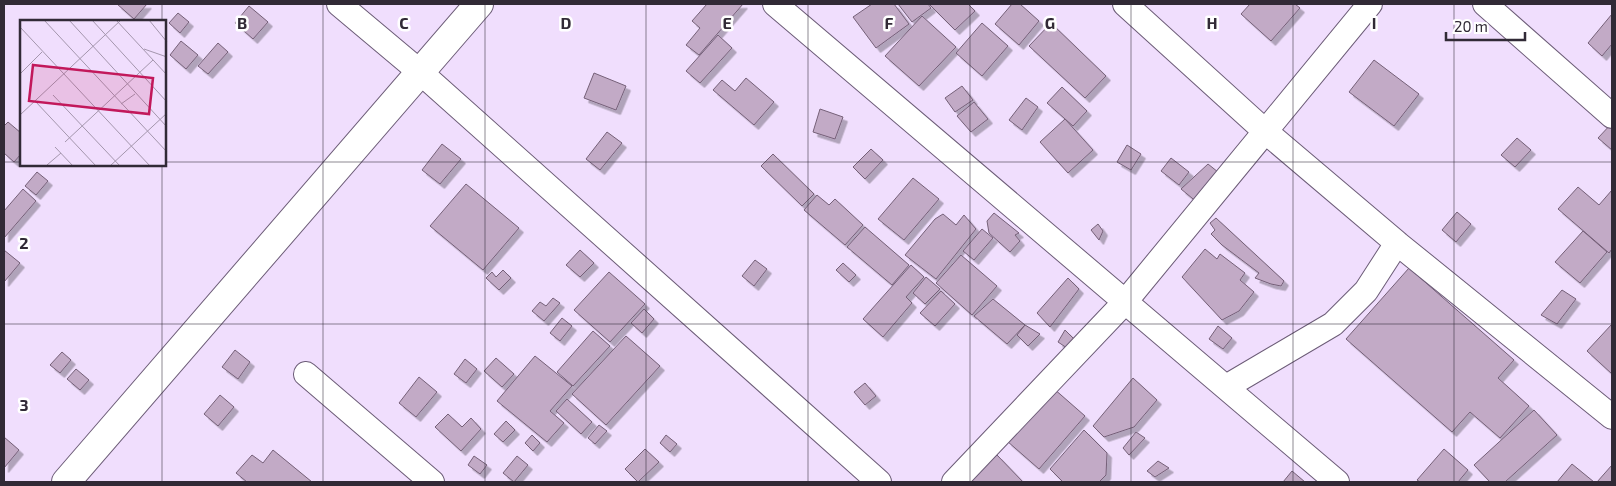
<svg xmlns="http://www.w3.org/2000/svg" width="1616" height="486" viewBox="0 0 1616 486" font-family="'Exo 2',sans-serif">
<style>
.building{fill:#c2aac6;stroke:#756078;filter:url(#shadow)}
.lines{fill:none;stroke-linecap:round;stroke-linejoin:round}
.minor-casing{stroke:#6c5c77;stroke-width:26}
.tertiary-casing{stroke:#6c5c77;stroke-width:30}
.minor{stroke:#fff;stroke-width:24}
.tertiary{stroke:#fff;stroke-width:28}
.grid{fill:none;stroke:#312a36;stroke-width:1;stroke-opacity:0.55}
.inset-road{fill:none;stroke:#a496ad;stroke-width:1}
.view{fill:#c2185b;fill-opacity:0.15;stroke:#c2185b;stroke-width:2.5}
.inset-edge{fill:none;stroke:#312a36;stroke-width:2.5}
.grid-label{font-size:16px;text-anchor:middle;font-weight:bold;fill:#312a36;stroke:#fff;stroke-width:5;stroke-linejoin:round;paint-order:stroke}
</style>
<defs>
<filter id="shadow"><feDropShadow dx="4.5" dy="4.5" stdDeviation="0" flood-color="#0004"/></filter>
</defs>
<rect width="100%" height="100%" fill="#f0defd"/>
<!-- building -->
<path class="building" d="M117 4H147L134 19Z
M707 4H743L699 55 686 45 700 28 692 21Z
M872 4H894L909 24 876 48 853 17Z
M898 4H928L931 8 912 22Z
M929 4H968L975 11 955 30Z
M1012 4H1020L1039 21 1019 45 995 24Z
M1250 4H1295L1300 8 1271 41 1241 14Z
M249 6 268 22 253 39 235 23Z
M178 13 189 22 180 33 169 23Z
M1612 14V44L1602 56 1588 43Z
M922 16 956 47 919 86 885 56Z
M982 23 1008 46 982 76 956 53Z
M1051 23 1106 76 1085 98 1029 46Z
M718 35 732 48 700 83 686 71Z
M181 41 198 55 186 69 170 55Z
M218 43 228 52 208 74 198 66Z
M1374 60 1419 94 1394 126 1349 92Z
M594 73 626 86 616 110 584 98Z
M746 78 774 102 754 125 713 90 722 80 735 91Z
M962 86 973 100 955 112 945 98Z
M1062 87 1087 111 1073 126 1047 103Z
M1026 98 1038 107 1022 130 1009 120Z
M974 102 988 119 971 132 957 116Z
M820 109 843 117 835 139 813 132Z
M1065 119 1093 150 1068 173 1040 142Z
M8 122 21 133V154L14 162 4 153V126Z
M1612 123V150L1598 138Z
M607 132 622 143 600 170 586 159Z
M1517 138 1531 150 1515 167 1501 155Z
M442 144 461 159 440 184 422 170Z
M1127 145 1141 154 1131 170 1117 162Z
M871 149 883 160 865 179 853 167Z
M773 154 814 194 802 206 761 166Z
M1171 158 1189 172 1179 185 1161 171Z
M1208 164 1223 176 1198 203 1181 189Z
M37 172 48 181 36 195 25 186Z
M913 178 939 199 904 240 878 219Z
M466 184 519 228 483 270 430 226Z
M1578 187 1599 205 1612 190V249L1609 253 1558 209Z
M23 189 36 201 4 238V211Z
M817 195 829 205 835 199 863 225 845 245 804 210Z
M1457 212 1471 224 1456 242 1442 230Z
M994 213 1019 233 1015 235 1020 241 1010 252 989 233 987 221Z
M943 214 956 225 964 215 976 229 936 279 905 255 935 219Z
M1216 218 1284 281 1281 286 1271 284 1255 278 1259 273 1222 245 1211 234 1215 230 1210 223Z
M1098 224 1103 231 1099 240 1091 230Z
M865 227 909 265 892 285 847 247Z
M982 229 993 238 974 260 963 251Z
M1583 231 1607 252 1580 283 1555 262Z
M1205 249 1217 259 1220 254 1245 273 1240 280 1254 292 1239 311 1222 320 1182 277Z
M4 250 20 263 4 282Z
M580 250 594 263 580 277 566 265Z
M961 255 997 286 972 315 936 283Z
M755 260 767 269 754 286 742 276Z
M843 263 856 275 849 282 836 270Z
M911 265 924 277 906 297 912 303 883 337 863 319Z
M1409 268 1514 360 1498 378 1529 406 1500 438 1470 412 1452 432 1346 339Z
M503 270 511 278 499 290 486 278 492 272 496 277Z
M609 272 645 304 610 342 574 310Z
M926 277 940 289 925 304 913 293Z
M1068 278 1079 289 1050 327 1037 313Z
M1562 290 1576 299 1557 324 1541 315Z
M941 291 955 304 935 326 920 313Z
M553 298 560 303 544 321 532 311 540 302 546 306Z
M993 299 1025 325 1007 344 974 316Z
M644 309 654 319 642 333 631 323Z
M562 318 572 326 560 341 550 333Z
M1612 324V374L1587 351Z
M1025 325 1040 334 1028 346 1017 335Z
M1218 326 1232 338 1223 349 1209 339Z
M1065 330 1074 339 1067 348 1058 342Z
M593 331 610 346 573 386 557 372Z
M626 336 660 366 606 425 572 394Z
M235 350 250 362 238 379 222 367Z
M62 352 71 360 60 373 50 365Z
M535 356 572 386 550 411 564 423 547 442 497 401Z
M496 358 514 374 502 387 484 371Z
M465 359 477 369 466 383 454 374Z
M76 369 89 380 80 390 67 379Z
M419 377 437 392 416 417 399 403Z
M1133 378 1157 400 1134 427 1104 437 1093 426Z
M865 383 876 396 865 405 854 392Z
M1053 388 1085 416 1039 469 1007 441Z
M220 395 234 407 218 426 204 414Z
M567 399 592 422 581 434 556 411Z
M1534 410 1557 435 1505 482H1490L1474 465Z
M448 414 462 427 471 418 481 429 461 451 435 427Z
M506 421 515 430 503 442 494 434Z
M599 425 607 431 595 444 588 438Z
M1084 430 1107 453 1106 475 1099 482H1063L1050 469Z
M1136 432 1145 438 1129 455 1123 448Z
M532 435 540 443 533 451 525 443Z
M666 435 677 444 670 452 660 443Z
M4 437 19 450 4 468Z
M645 449 659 462 638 482 625 469Z
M1444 449 1468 470 1458 482H1420L1417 480Z
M273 450 312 482H247L236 473 252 455 263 463Z
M997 455 1023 482H967Z
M474 456 487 465 480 474 468 465Z
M517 456 528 465 514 482 503 473Z
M1158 461 1169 468 1155 477 1147 471Z
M1572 464 1594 482H1557Z
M1612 465V482H1597Z
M1292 471 1305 482H1283Z"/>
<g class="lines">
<defs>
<path id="minor" d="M339 4 420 72 879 482
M775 4 1337 482
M1125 4 1266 132 1397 243 1612 417
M1485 4 1612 116
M306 374 432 482
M1226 387 1333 324 1366 291 1397 243
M954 482 1125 302 1370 4"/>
<path id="tertiary" d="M66 482 479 4"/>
</defs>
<!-- minor casing -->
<use href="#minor" class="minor-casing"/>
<!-- tertiary casing -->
<use href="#tertiary" class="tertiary-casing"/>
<!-- minor -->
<use href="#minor" class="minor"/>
<!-- tertiary -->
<use href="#tertiary" class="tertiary"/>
</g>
<!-- grid -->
<path class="grid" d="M162 4V21M323 4V482M485 4V482M646 4V482M808 4V482M970 4V482M1131 4V482M1293 4V482M1454 4V482M4 162H21M165 162H1612M162 165V482M4 324H1612"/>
<!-- overview -->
<g transform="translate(20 20)">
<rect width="146" height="146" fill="#f0defd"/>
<path class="inset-road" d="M24 0 147 132M49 0 147 107M72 0 147 82M96 0 147 55M129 0 147 22M0 7 130 146M124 29 147 37M0 54 22 32M33 75 100 146M15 81 76 146M101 84 115 74M0 95 101 0M45 122 133 40M35 127 53 146M27 145 41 133M90 146 147 93"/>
<path class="view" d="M13 45 133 58 129 94 9 81Z"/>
<rect width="146" height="146" class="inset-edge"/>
</g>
<g class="grid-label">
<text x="242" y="29">B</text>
<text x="404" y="29">C</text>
<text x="566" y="29">D</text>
<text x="727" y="29">E</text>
<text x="889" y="29">F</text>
<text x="1050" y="29">G</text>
<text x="1212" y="29">H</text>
<text x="1374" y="29">I</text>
<text x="24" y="249">2</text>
<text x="24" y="411">3</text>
</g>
<!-- border -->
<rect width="1616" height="486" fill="none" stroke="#312a36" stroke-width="10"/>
<!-- scale -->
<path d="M1446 32v8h79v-8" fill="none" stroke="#312a36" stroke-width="2.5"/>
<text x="1454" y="32" font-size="15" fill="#312a36" stroke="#ffffff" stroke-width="4" paint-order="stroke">20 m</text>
</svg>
